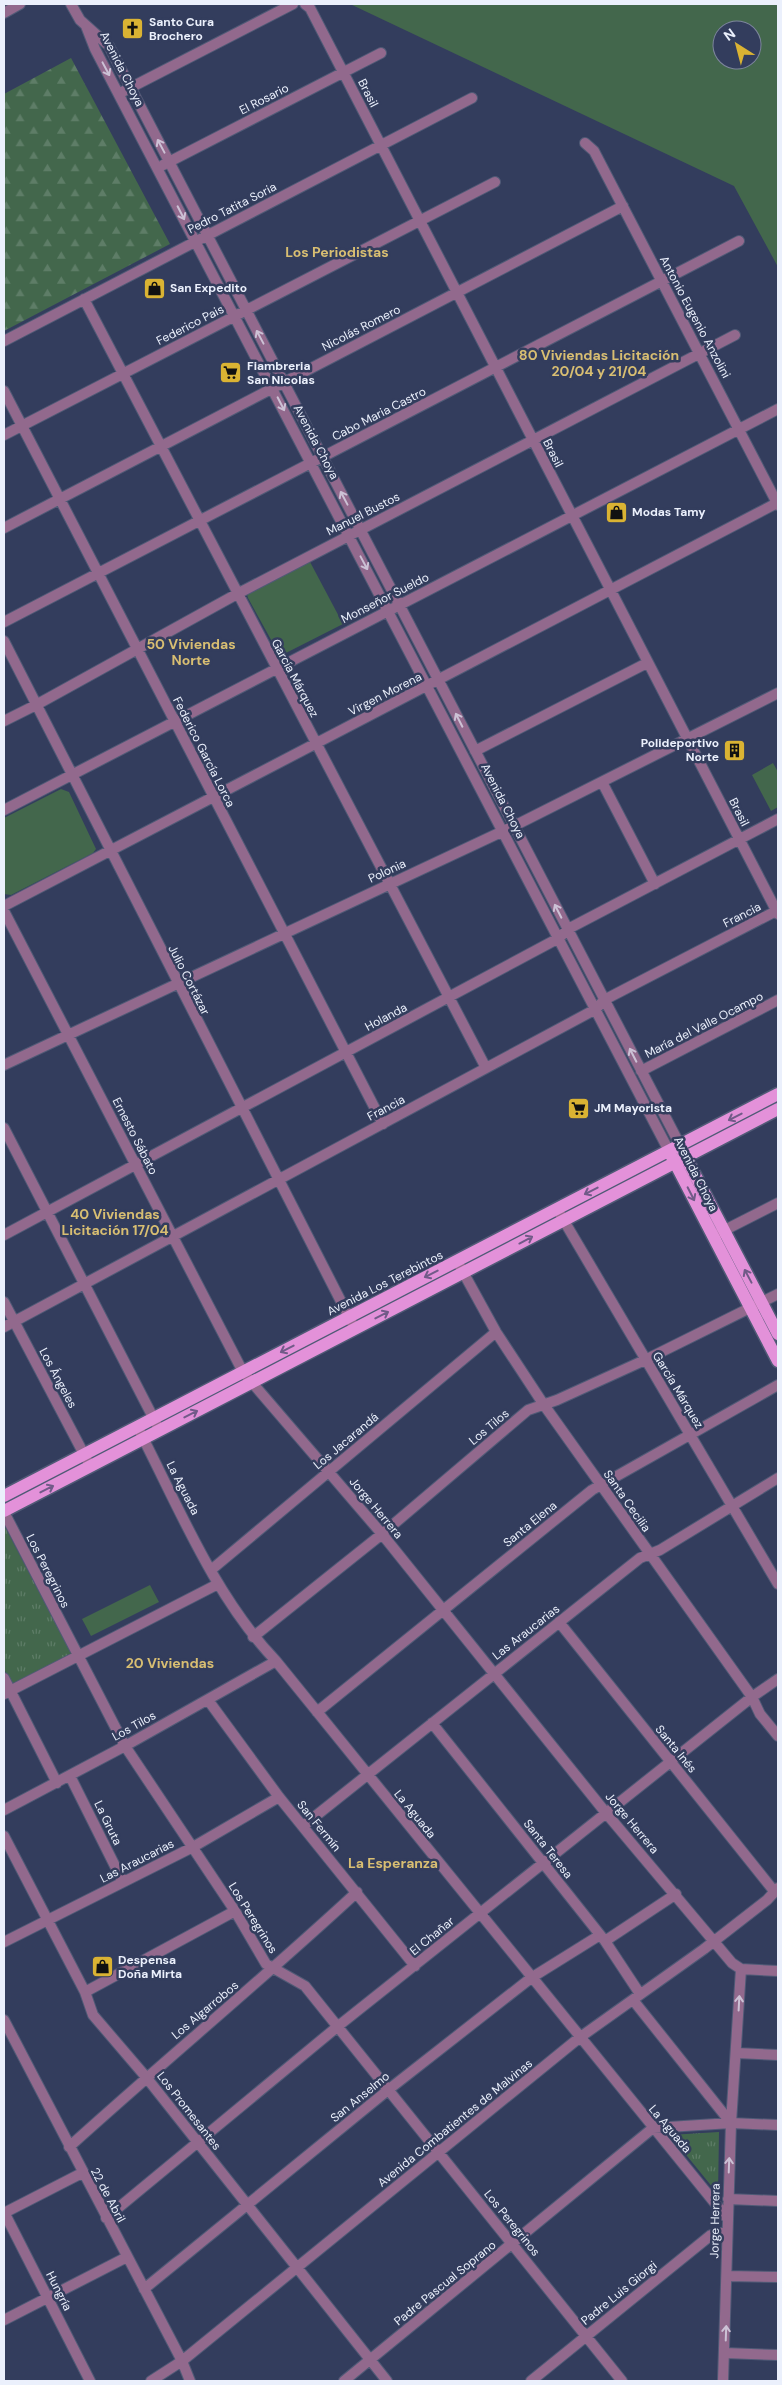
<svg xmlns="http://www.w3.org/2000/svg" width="782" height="2385" viewBox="0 0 782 2385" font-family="'DM Sans',sans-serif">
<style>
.grass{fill:#43674c;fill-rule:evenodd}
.forest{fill:url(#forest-firs)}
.park{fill:url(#park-tufts)}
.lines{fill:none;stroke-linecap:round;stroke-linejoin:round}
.stream{stroke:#526b73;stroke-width:2.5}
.minor-casing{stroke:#505a76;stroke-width:12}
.major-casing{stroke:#505a76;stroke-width:15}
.minor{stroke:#92698d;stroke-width:10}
.major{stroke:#e391d9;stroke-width:12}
.oneway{stroke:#ccc1d5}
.oneway2{stroke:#715a88}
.labels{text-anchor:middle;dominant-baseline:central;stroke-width:5;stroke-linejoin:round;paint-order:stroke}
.poi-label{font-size:12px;font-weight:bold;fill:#ebf0fc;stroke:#333d5d;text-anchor:start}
.street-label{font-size:12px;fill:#ebf0fc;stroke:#333d5d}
.neighbourhood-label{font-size:14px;font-weight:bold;fill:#d8be72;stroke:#333d5d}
</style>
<defs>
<pattern id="forest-firs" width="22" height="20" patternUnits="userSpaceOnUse" patternTransform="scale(1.25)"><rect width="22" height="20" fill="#43674c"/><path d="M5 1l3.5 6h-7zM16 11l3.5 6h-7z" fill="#5e7d67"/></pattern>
<pattern id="park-tufts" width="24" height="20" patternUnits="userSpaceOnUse" patternTransform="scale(1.25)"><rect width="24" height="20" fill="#43674c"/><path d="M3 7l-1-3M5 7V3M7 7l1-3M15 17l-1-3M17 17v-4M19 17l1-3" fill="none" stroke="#5e7d67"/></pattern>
</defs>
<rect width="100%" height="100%" fill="#333d5d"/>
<!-- grass -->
<path class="grass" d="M350 4H778V267L734 186ZM722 30H752V60H722Z
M309 560 343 624 280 656 248 598 247 594Z
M773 763 778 772V807L771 811 752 775Z
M61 789 69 792 96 849 93 853 11 895 4 894V818Z
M150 1585 159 1602 91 1636 82 1619Z"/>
<!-- forest -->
<path class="forest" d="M71 58 170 244 4 331V94Z"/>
<!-- park -->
<path class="park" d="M4 1525 72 1655 13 1687 4 1669Z
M719 2132 718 2194 670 2135Z"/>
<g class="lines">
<!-- stream -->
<path class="stream" d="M777 4 778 5"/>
<defs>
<path id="minor" d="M71 4 80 20 109 46 680 1145
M305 4 310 8 778 914
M4 13 20 4
M86 26 95 49 669 1151
M124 91 293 4
M585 143 594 151 778 505
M163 165 381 53
M84 299 486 1068
M4 341 472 98
M4 391 383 1124
M4 435 495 182
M4 528 623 206
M4 622 739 241
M4 641 352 1323
M4 721 36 705 237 594 735 335
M475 751 647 663
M602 782 655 884
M4 810 778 409
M4 906 777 503
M4 911 243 1372 382 1534 606 1813 732 1963 741 1969
M4 1065 514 826 778 693
M641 1071 778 1000
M4 1128 157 1425
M560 1214 778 1584
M719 1233 778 1203
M4 1235 559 938 568 929 778 819
M457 1261 496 1332 544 1405 752 1697 760 1714 778 1736
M4 1302 87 1460
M4 1327 596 1009 604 1000 778 910
M140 1432C180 1510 215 1597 276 1661L727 2218
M4 1512 125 1746 235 1911 266 1964 305 1986 622 2381
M211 1570 496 1332
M559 1622 774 1891
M253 1637 382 1534 528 1410 557 1400 645 1360 778 1294
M4 1678 57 1783
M4 1694 218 1584
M208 1700 279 1797 415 1966
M317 1712 592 1490 778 1385
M432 1723 605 1941 640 1994
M70 1776 123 1882
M4 1810 125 1746 276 1661
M303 1826 640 1558 660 1550 778 1478
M4 1836 85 1992 93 2015 146 2077 387 2381
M605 1941 676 1894
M4 1942 193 1847 279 1797
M741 1969 778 1971
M85 1992 235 1911
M633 2000 731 2123
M4 2020 182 2361 190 2381
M736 2053 778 2055
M69 2147C164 2061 263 1979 357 1892
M728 2199 778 2201
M4 2212 90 2381
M4 2213 82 2173
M106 2218 337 2027 752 1697 778 1679
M727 2276 778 2277
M144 2289 388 2090 531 1978 600 1935
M4 2320 127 2257
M725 2353 778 2355
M151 2381 182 2361 579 2038 704 1949 767 1900 778 1888
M344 2381 653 2128 731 2123 778 2125
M531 2381 711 2235 727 2231
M723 2381 731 2123 741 1969"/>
<path id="major" d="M682 1150 778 1334
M671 1155 778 1361
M4 1496 778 1094
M4 1511 778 1109"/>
</defs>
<!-- minor casing -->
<use href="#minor" class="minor-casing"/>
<!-- major casing -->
<use href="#major" class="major-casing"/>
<!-- minor -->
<use href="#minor" class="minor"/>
<!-- major -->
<use href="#major" class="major"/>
</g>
<!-- one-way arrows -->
<defs><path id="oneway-shaft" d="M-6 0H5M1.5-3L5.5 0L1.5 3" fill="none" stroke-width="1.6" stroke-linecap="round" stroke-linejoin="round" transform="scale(1.25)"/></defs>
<g class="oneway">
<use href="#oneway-shaft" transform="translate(106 69) rotate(62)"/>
<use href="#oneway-shaft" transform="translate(161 146) rotate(-118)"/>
<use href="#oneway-shaft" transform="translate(181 213) rotate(63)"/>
<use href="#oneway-shaft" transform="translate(260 337) rotate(-118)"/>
<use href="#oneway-shaft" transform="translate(281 404) rotate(63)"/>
<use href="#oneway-shaft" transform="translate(344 498) rotate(-118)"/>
<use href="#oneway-shaft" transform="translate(364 563) rotate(62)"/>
<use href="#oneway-shaft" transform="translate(459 720) rotate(-117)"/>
<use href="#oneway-shaft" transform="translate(558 911) rotate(-117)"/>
<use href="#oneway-shaft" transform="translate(633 1055) rotate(-117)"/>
<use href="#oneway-shaft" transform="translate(739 2003) rotate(-87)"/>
<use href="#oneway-shaft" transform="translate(729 2165) rotate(-88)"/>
<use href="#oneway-shaft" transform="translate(726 2333) rotate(-88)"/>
</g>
<g class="oneway2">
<use href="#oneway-shaft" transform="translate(735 1117) rotate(153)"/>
<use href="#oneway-shaft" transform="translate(591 1191) rotate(153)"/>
<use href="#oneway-shaft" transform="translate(691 1194) rotate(63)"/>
<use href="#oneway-shaft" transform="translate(526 1240) rotate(-28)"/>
<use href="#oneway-shaft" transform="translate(431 1274) rotate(153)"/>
<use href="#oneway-shaft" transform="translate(748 1276) rotate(-118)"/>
<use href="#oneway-shaft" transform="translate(382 1315) rotate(-27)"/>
<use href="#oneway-shaft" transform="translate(287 1349) rotate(153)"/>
<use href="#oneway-shaft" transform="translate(191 1414) rotate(-27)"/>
<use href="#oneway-shaft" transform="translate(47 1489) rotate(-27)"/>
</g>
<!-- icons -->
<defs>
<symbol id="church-square" viewBox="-11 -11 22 22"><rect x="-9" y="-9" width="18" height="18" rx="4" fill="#dab333" stroke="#333d5d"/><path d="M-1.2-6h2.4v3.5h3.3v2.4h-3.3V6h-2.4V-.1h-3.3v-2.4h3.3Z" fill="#111"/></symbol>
<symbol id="shop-square" viewBox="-11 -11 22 22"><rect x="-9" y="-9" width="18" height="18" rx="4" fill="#dab333" stroke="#333d5d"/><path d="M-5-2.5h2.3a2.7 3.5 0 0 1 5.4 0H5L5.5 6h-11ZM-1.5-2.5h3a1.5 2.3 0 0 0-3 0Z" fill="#111"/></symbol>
<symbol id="supermarket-square" viewBox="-11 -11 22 22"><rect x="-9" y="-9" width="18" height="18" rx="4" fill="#dab333" stroke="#333d5d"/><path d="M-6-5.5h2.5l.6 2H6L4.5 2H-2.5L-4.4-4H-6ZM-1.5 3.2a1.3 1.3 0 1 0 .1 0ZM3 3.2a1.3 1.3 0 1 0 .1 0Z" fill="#111"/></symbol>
<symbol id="building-square" viewBox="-11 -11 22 22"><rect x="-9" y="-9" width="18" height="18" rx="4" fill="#dab333" stroke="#333d5d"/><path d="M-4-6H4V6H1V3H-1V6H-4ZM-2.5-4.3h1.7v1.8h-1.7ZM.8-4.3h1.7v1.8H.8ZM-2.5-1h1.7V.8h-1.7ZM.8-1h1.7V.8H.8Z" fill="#111"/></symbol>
</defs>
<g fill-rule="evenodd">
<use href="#church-square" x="120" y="16" width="25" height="25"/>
<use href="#shop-square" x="142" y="276" width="25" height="25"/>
<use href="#supermarket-square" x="218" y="360" width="25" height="25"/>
<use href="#shop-square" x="604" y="500" width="25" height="25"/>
<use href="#building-square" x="722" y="738" width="25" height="25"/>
<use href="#supermarket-square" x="566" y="1096" width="25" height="25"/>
<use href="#shop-square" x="90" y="1954" width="25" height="25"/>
</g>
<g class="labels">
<!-- poi labels -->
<g class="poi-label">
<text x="149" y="22">Santo Cura<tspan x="149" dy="14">Brochero</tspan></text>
<text x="170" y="288">San Expedito</text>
<text x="247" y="366">Fiambreria<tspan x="247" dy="14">San Nicolas</tspan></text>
<text x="632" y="512">Modas Tamy</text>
<text x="719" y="743" text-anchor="end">Polideportivo<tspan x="719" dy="14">Norte</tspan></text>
<text x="594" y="1108">JM Mayorista</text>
<text x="118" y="1960">Despensa<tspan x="118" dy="14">Doña Mirta</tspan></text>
</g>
<!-- street labels -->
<g class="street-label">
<text transform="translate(122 69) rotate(63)">Avenida Choya</text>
<text transform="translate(368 93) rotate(63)">Brasil</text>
<text transform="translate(264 99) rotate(-27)">El Rosario</text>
<text transform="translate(232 208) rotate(-27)">Pedro Tatita Soria</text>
<text transform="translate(695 317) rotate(62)">Antonio Eugenio Anzolini</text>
<text transform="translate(190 325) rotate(-27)">Federico Pais</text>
<text transform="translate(361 328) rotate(-27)">Nicolás Romero</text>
<text transform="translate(379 414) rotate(-27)">Cabo Maria Castro</text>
<text transform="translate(316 442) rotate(62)">Avenida Choya</text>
<text transform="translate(553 453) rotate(63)">Brasil</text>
<text transform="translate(363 514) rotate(-27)">Manuel Bustos</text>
<text transform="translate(385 598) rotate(-27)">Monseñor Sueldo</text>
<text transform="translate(295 678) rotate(62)">García Márquez</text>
<text transform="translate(385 694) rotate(-27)">Virgen Morena</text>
<text transform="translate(204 752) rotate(63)">Federico García Lorca</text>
<text transform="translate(503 801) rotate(63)">Avenida Choya</text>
<text transform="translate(739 812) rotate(63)">Brasil</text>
<text transform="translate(387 871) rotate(-25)">Polonia</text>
<text transform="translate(742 915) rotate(-27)">Francia</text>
<text transform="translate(189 980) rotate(63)">Julio Cortázar</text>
<text transform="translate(386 1017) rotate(-28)">Holanda</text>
<text transform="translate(704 1025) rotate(-27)">María del Valle Ocampo</text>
<text transform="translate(386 1108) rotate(-28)">Francia</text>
<text transform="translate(135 1136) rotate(63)">Ernesto Sábato</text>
<text transform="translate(696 1174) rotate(63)">Avenida Choya</text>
<text transform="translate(385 1283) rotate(-27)">Avenida Los Terebintos</text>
<text transform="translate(58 1378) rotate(62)">Los Ángeles</text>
<text transform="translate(678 1390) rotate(59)">García Márquez</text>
<text transform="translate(489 1427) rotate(-40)">Los Tilos</text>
<text transform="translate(346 1441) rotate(-40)">Los Jacarandá</text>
<text transform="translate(183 1488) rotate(63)">La Aguada</text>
<text transform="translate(627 1501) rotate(55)">Santa Cecilia</text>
<text transform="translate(376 1508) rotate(50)">Jorge Herrera</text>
<text transform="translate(530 1524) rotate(-39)">Santa Elena</text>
<text transform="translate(48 1571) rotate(63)">Los Peregrinos</text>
<text transform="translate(526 1632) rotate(-38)">Las Araucarias</text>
<text transform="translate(134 1726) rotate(-29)">Los Tilos</text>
<text transform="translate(676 1749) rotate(51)">Santa Inés</text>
<text transform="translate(415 1814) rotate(51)">La Aguada</text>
<text transform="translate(108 1823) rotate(64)">La Gruta</text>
<text transform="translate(632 1823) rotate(50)">Jorge Herrera</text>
<text transform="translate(319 1826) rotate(51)">San Fermín</text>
<text transform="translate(548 1849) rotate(52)">Santa Teresa</text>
<text transform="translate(137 1861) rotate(-27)">Las Araucarias</text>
<text transform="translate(253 1918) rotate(58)">Los Peregrinos</text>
<text transform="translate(432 1936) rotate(-39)">El Chañar</text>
<text transform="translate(205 2010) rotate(-40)">Los Algarrobos</text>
<text transform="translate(360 2097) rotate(-39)">San Anselmo</text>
<text transform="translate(189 2111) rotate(52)">Los Promesantes</text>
<text transform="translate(455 2123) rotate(-39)">Avenida Combatientes de Malvinas</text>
<text transform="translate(670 2129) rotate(50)">La Aguada</text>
<text transform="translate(108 2195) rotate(62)">22 de Abril</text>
<text transform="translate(715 2221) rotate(-89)">Jorge Herrera</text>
<text transform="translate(512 2223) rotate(51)">Los Peregrinos</text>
<text transform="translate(445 2283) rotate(-39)">Padre Pascual Soprano</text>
<text transform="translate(59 2291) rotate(63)">Hungría</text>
<text transform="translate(619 2293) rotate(-39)">Padre Luis Giorgi</text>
</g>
<!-- neighbourhood labels -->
<g class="neighbourhood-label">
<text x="337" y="252">Los Periodistas</text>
<text x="599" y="355">80 Viviendas Licitación<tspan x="599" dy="16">20/04 y 21/04</tspan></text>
<text x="191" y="644">50 Viviendas<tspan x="191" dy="16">Norte</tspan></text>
<text x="115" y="1214">40 Viviendas<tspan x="115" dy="16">Licitación 17/04</tspan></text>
<text x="170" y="1663">20 Viviendas</text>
<text x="393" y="1863">La Esperanza</text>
</g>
</g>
<!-- border -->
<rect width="782" height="2385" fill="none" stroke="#ebf0fc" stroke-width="10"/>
<!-- north arrow -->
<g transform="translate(737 45) rotate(324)"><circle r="24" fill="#333d5d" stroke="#7d859d"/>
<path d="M0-4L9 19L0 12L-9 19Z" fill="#dab333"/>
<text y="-8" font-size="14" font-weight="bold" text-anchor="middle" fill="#ebf0fc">N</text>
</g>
</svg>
